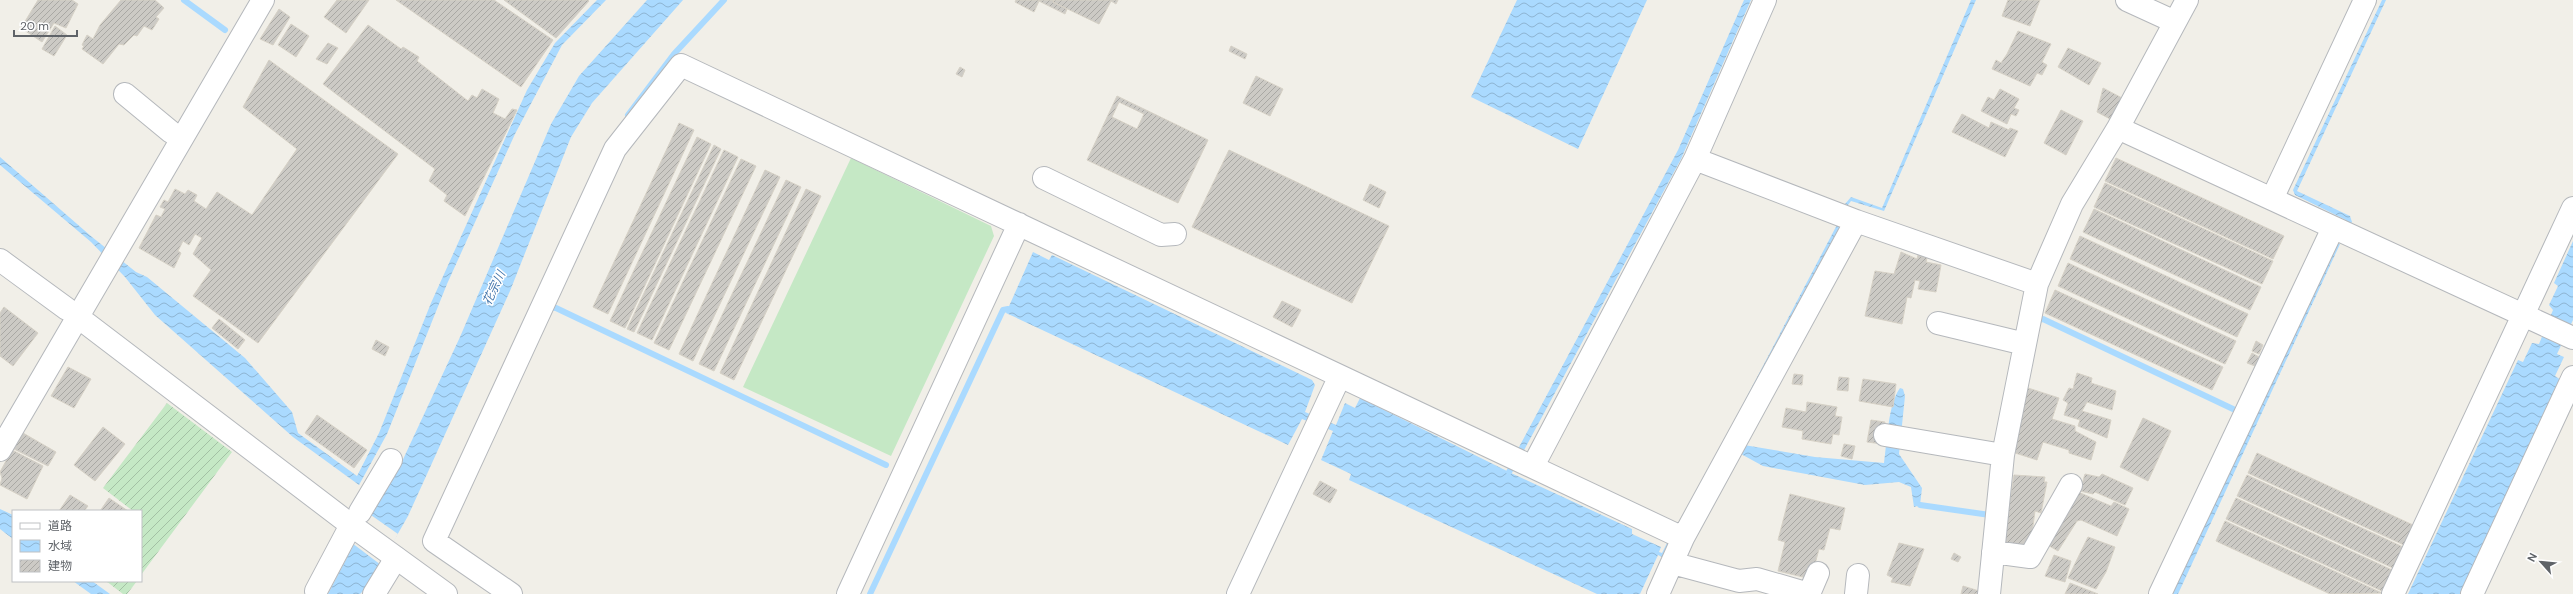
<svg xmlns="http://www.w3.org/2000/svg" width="2573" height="594" viewBox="0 0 2573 594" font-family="'DM Sans','Noto Sans JP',sans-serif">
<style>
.grass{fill:#c5e8c5}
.garden{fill:url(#garden-furrows)}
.water{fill:url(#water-waves)}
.pier{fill:#f1efe8}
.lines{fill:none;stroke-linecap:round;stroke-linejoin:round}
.stream{stroke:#aadaff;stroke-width:6}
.building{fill:url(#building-hatch);stroke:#d6d1c6;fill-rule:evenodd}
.minor-casing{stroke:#b5b8bc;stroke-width:24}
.tertiary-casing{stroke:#b5b8bc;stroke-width:24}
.minor{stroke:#fff;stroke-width:22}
.tertiary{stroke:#fff;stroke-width:22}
.labels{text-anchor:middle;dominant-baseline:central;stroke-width:3;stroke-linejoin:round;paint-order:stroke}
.water-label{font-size:12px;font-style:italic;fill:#4174aa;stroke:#fff}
</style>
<defs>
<pattern id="garden-furrows" width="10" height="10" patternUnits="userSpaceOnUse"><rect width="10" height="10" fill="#c5e8c5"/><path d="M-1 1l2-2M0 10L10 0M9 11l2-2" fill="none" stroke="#a3c0a4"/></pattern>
<pattern id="water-waves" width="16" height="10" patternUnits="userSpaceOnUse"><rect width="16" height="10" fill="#aadaff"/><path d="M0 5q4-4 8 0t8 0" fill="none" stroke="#8eb4d2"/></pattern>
<pattern id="building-hatch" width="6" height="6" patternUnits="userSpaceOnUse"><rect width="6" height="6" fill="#cccac5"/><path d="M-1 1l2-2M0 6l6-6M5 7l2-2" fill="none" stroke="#a9a8a4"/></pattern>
</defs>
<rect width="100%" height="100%" fill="#f1efe8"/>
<!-- grass -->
<path class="grass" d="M851 158 991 226 994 236 891 456 743 387Z"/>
<!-- garden -->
<path class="garden" d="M167 403 232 452 141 575V511H133L103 488Z
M106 581H137L127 594H123Z"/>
<!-- water -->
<path class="water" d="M597 0H606L562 45 515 134 447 284 387 434 359 485 293 437 155 315 125 277 91 242 0 165V157L92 237 136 272 147 277 245 358 292 412 298 433 357 476 379 433 431 303 527 90 555 43Z
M647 0H683L592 103 571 137 510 291 408 516 368 586 360 594H328L376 502 399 468 460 337 551 124 579 76Z
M1517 0H1647L1578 149 1471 97Z
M1744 0H1751L1681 159 1523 452 1518 449 1678 150Z
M1971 0H1976L1884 211 1851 201 1848 205 1845 204 1851 197 1882 208Z
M2382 0H2386L2297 191 2350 216 2352 222 2350 225 2345 223 2346 220 2295 195 2293 190Z
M1839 221 1843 223 1680 524Z
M2573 241V320L2557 354 2564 357 2555 376 2561 380 2462 594H2408L2518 360 2523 362 2532 343 2539 344 2553 310 2549 305 2558 286 2554 283Z
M2336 243 2340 244 2178 594H2172Z
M1033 252 1049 260 1052 255 1312 380 1315 385 1305 412 1336 425 1345 403 1355 408 1360 398 1509 472 1632 529V534L1661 547 1659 552 1662 553 1667 543 1671 544 1664 558 1658 555 1640 594H1597L1349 480 1351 474 1321 460 1333 431 1302 419 1288 445 1006 313Z
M1900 388 1903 389 1905 396 1899 454 1922 488 1920 505 1914 507 1911 487 1899 482 1865 485 1763 466 1741 454 1744 445 1815 457 1884 463C1887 442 1888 404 1900 388Z
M0 509 13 515V539L0 529Z
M73 581H92L110 594H91Z"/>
<!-- pier -->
<path class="pier" d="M368 513 398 534 381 565 352 543Z"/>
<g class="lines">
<!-- stream -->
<path class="stream" d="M184 0 225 30
M628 115 674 54 724 0
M547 307 556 308 886 465
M2040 320 2043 319 2233 409
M1509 472 1515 462
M1920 505 1990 515
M870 594 1003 310 1008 309"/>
</g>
<!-- building -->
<path class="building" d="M38 0H72L78 4 66 28 54 23 42 42 21 28Z
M121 0H155L164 8 156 17 159 19 152 30 144 26 137 36 134 35 124 45 119 44 103 64 82 49 84 46 82 45 87 35 93 39 100 25Z
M337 0H369L346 33 324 17Z
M396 0H494L553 40 521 87Z
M504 0H588L589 1 556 38Z
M1016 0H1054L1053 2 1067 9 1065 14 1039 1 1034 12 1015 2Z
M1054 0H1118L1116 4 1111 1 1099 24 1053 2Z
M2008 0H2040L2030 26 2002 16Z
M279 9 290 17 273 45 260 39Z
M291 24 309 36 296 57 278 45Z
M368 25 401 49 403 47 419 57 417 61 468 101 472 95 477 98 482 89 499 99 493 113 505 119 512 109 517 110 465 216 444 201 447 195 429 181 435 169 323 84Z
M55 26 67 35 54 56 42 49Z
M2018 31 2051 44 2042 62 2047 65 2042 75 2037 73 2030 86 1992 69 1996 60 2001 63 2007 54Z
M328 43 338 48 327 64 316 59Z
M1231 46 1247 54 1245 59 1229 51Z
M2068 48 2101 63 2089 85 2058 67Z
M269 60 398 154 258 343 193 296 211 270 193 254 202 238 195 234 189 245 183 241 178 251 181 253 174 268 139 248 156 215 161 217 165 209 160 207 164 200 168 202 175 189 185 194 188 190 197 195 194 201 206 209 217 192 252 215 297 149 243 107Z
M960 67 965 70 962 77 956 74Z
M1256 76 1283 89 1270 116 1243 103Z
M2103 88 2122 98 2112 120 2097 112Z
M2000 89 2019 99 2014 108 2019 110 2016 116 2011 114 2007 124 1981 111 1988 97 1994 100Z
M1117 96 1208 140 1178 203 1087 160ZM1119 102 1144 114 1137 129 1112 117Z
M2061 110 2083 121 2066 155 2044 143Z
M1962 114 1989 128 1991 122 2009 130 2010 128 2018 131 2005 157 1952 132Z
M679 123 694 130 608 314 593 307Z
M697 137 711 144 625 328 610 321Z
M714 145 721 149 634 332 627 329Z
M724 150 738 157 652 340 637 333Z
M1229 150 1389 226 1352 303 1192 227Z
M2116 158 2284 236 2273 259 2105 181Z
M741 159 756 166 669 350 654 343Z
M765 170 780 177 693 361 679 354Z
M786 180 801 187 714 371 699 364Z
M2105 183 2273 261 2262 284 2094 207Z
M1370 184 1386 192 1379 208 1363 200Z
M806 189 821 196 734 380 720 373Z
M2094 209 2261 287 2250 310 2083 232Z
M2080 236 2248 314 2237 337 2070 259Z
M1901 252 1917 259 1918 255 1927 258 1926 262 1941 265 1936 292 1918 289 1920 281 1915 280 1911 298 1907 297 1902 324 1865 316 1875 271 1894 274Z
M2068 263 2236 341 2225 364 2058 286Z
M2055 290 2223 367 2212 390 2045 313Z
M1282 301 1301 310 1292 327 1273 317Z
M4 307 38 333 13 366 0 356V313Z
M219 319 245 340 238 349 212 328Z
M376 340 389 347 385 356 372 349Z
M2256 341 2263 345 2259 354 2252 351Z
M2252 353 2259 357 2255 366 2247 363Z
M68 367 91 379 74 408 51 396Z
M2077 373 2092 378 2091 383 2116 391 2112 410 2087 402 2082 411 2111 420 2107 438 2078 426 2080 420 2064 415 2068 403 2063 400 2069 388 2073 389Z
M1794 374 1803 375 1802 385 1792 384Z
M1839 377 1849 378 1848 391 1837 390Z
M1863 379 1896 384 1893 407 1859 401Z
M2025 387 2059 398 2052 419 2075 426V431L2096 442 2091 460 2069 453V450L2043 442 2037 460 2012 452Z
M1807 402 1837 407 1835 416 1842 417 1839 435 1833 434 1831 444 1802 439 1803 431 1782 427 1786 408 1806 412Z
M317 415 367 450 354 468 305 433Z
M2143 418 2171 431 2148 481 2120 467Z
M1871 420 1885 422 1882 444 1867 442Z
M103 427 125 444 95 481 74 465Z
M23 433 56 452 48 466 14 449Z
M1844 444 1855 446 1852 459 1841 456Z
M12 450 43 466 27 499 0 485 2 478 0 472Z
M2257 453 2413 525 2404 545 2248 473Z
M2085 474 2099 477 2102 474 2133 488 2125 505 2095 492 2093 494 2080 491Z
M2014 475 2045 477 2044 482H2047L2041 513 2035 511 2030 548 2003 544Z
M2247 475 2403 547 2393 568 2237 496Z
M1320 481 1337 490 1330 503 1313 494Z
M2078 492 2111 506 2114 502 2129 509 2117 536 2081 520 2077 521 2058 551 2046 544Z
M1790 494 1845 508 1840 530 1830 528 1824 550 1819 549 1811 579 1778 571 1785 542 1778 540Z
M70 495 88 506 84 511H59Z
M109 498 128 511H100Z
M2236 498 2392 570 2382 591 2226 519Z
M2225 521 2382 593 2330 594 2216 541Z
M2088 537 2115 547 2106 572 2096 589 2068 578Z
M1899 543 1924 549 1910 586 1891 582 1893 578 1887 575Z
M1954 553 1961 557 1958 562 1951 559Z
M2054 555 2071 561 2065 582 2045 576Z
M2070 583 2098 594H2065Z
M1963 586 1979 591V594H1961Z"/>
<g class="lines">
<defs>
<path id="minor" d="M2127 0 2175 22
M125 94 171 132
M2118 128 2573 338
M1695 159 1856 221
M1044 178 1161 235 1175 234
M2272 199 2365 0
M0 260 67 309
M1938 323 2025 344
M1885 435 2003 455
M1533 466 1695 159 1765 0
M360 512 391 460
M1993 552 2030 557 2071 485
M1672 563 1739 581 1757 579 1809 594
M316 591 351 525
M374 594 396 558
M511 594 434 541 615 149 681 65 1683 538
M848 594 1019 224
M1238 594 1339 378
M1658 594 1683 538 1856 221 2037 284
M1809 594 1818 573
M1856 594 1858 575
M1989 594 2003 455 2037 284 2072 204 2118 128 2187 0
M2160 594 2333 228
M2393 594 2573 208
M2472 594 2573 377"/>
<path id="tertiary" d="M78 317 351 525 446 594
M0 450 263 0"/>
</defs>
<!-- minor casing -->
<use href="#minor" class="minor-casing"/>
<!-- tertiary casing -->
<use href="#tertiary" class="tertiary-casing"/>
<!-- minor -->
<use href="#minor" class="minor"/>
<!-- tertiary -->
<use href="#tertiary" class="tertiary"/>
</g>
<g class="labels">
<!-- water labels -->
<g class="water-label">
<text transform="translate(494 288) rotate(-65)">花宗川</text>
</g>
</g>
<!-- legend -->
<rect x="12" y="510" width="130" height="72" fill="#ffffff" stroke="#bfc1c3"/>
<rect x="20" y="523" width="20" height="6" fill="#ffffff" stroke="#bfc1c3"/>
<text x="48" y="530" font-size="12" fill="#5f6368">道路</text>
<rect x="20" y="540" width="20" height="12" fill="url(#water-waves)" stroke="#bfc1c3"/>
<text x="48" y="550" font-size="12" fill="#5f6368">水域</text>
<rect x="20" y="560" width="20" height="12" fill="url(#building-hatch)" stroke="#bfc1c3"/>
<text x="48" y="570" font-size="12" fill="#5f6368">建物</text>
<!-- north arrow -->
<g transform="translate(2541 562) rotate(297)" stroke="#ffffff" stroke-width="3" paint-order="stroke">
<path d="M0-3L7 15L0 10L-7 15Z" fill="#5f6368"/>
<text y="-6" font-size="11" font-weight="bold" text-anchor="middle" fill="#5f6368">N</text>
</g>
<!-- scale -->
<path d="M14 30v6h63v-6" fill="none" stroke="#5f6368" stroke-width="2"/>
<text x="20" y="30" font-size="12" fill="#5f6368" stroke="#ffffff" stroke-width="3" paint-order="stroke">20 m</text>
</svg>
